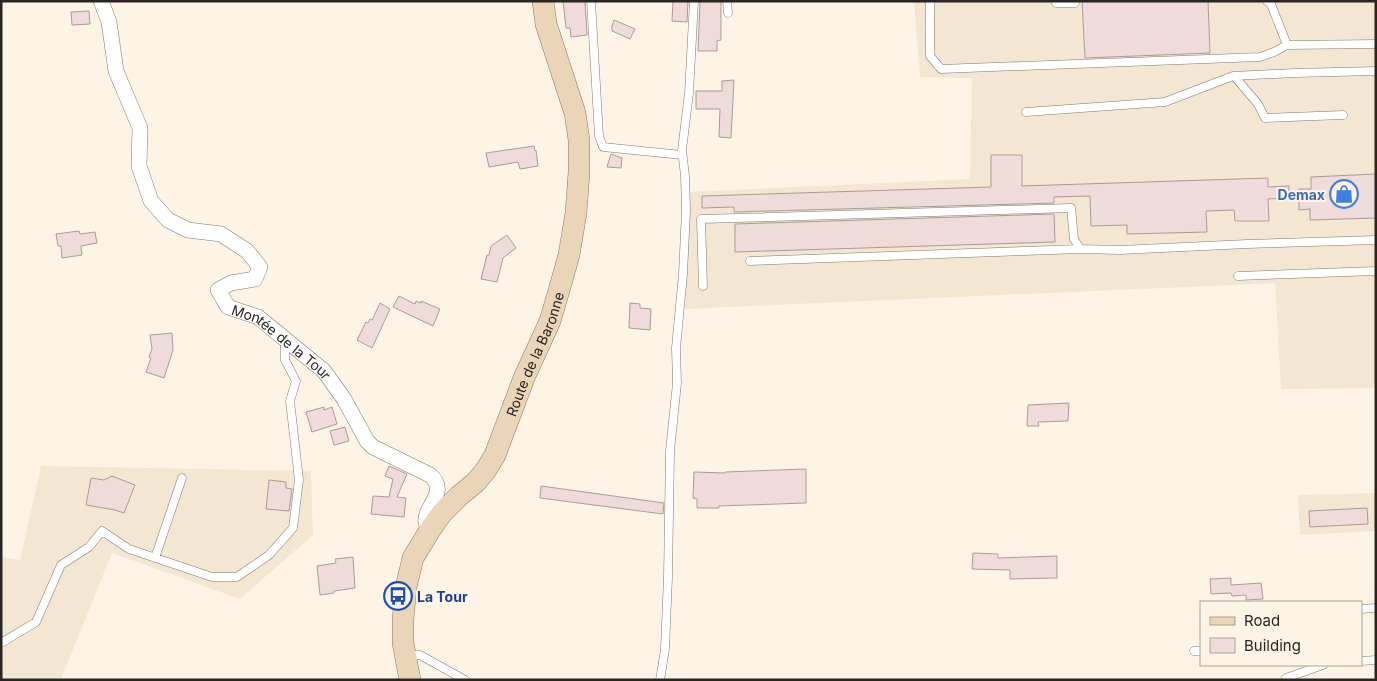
<svg xmlns="http://www.w3.org/2000/svg" width="1377" height="681" viewBox="0 0 1377 681" font-family="Inter,sans-serif">
<style>
.industrial{fill:#f3e6d2}
.building{fill:#efdbd9;stroke:#ad9a99}
.lines{fill:none;stroke-linecap:round;stroke-linejoin:round}
.lane-casing{stroke:#82796b;stroke-width:9}
.street-casing{stroke:#82796b;stroke-width:16}
.secondary-casing{stroke:#82796b;stroke-width:22}
.lane{stroke:#fff;stroke-width:8}
.street{stroke:#fff;stroke-width:15}
.secondary{stroke:#ebd5b8;stroke-width:21}
.labels{text-anchor:middle;dominant-baseline:central;stroke-width:4;stroke-linejoin:round;paint-order:stroke}
.shop-label{font-size:14px;font-weight:bold;fill:#366cbe;stroke:#fef4e5;text-anchor:end}
.street-label{font-size:14px;fill:#292520;stroke:#fef4e5}
.transit-label{font-size:14px;font-weight:bold;fill:#164399;stroke:#fef4e5;text-anchor:start}
</style>
<rect width="100%" height="100%" fill="#fef4e5"/>
<!-- industrial -->
<path class="industrial" d="M914 1H1376V388L1281 389 1275 283 685 309 687 192 970 179 972 78 920 77Z
M41 466 311 471 313 535 240 599 112 553 61 679 1 680V557L20 560Z
M1376 493V531L1300 535 1298 495Z"/>
<!-- building -->
<path class="building" d="M563 1H585L587 35 571 37 570 28H566Z
M673 1H688L687 22 672 21Z
M700 1H721V40L717 41V51H698Z
M1082 1H1208L1210 53 1085 58Z
M89 11 90 24 72 25 71 12Z
M614 20 635 29 630 39 612 31V26Z
M734 80 731 138 719 137 720 109H696V91H722V81Z
M534 146 535 151 536 150 538 166 520 169 518 162 489 167 486 153Z
M611 154 622 158 621 168 607 167Z
M991 155H1022V186L1268 178V187L1289 186V198L1268 199 1269 221H1235L1234 210 1206 211 1207 232 1127 234V225L1091 226 1090 196 1054 197V203L734 212V207L702 208V196L991 187Z
M1376 174V218L1310 220V209L1299 210V189H1311V177Z
M1054 214 1055 242 735 252V224Z
M79 231 80 234 95 232 97 243 81 246 82 255 62 258 61 246H58L56 234Z
M507 235 516 248 503 258 497 282 481 279 487 255H489L491 246Z
M399 296 415 304 416 301 421 303V301L440 309 433 326 393 307Z
M380 303 390 309 372 348 357 340 366 322 368 323 370 319 372 320Z
M630 303 640 304V308L651 309 650 330 629 328Z
M172 333 173 350 164 378 146 372 151 358 149 357 152 349 150 335Z
M1069 403 1068 421 1038 422 1039 426H1027L1028 405Z
M324 407V410L332 407 337 424 312 432 306 412Z
M345 427 349 441 334 445 330 431Z
M389 466 407 474 397 497 406 498 404 517 371 514 373 496 389 497 393 479 385 476Z
M806 469V503L719 506V508H697V499L693 498 694 472 725 473V472Z
M112 476 135 485 124 513 115 510 86 505 91 478 104 480Z
M269 480 286 482V488L292 489 289 511 266 509Z
M541 486 664 503 663 514 540 498Z
M1367 508 1368 524 1310 527 1309 511Z
M973 553 998 554V558L1057 556V578L1010 579V570L972 569Z
M353 557 355 588 334 591V593L320 595 317 566 336 563 335 559Z
M1231 578V585L1261 583 1263 599 1246 600V595L1232 596 1231 593 1211 594 1210 579Z"/>
<g class="lines">
<defs>
<path id="lane" d="M591 1 599 136 603 147 682 155
M727 1 728 13
M930 1V56L941 69 1260 57 1274 52 1287 45
M1055 1 1056 3H1075
M1267 1 1271 4 1287 45 1376 44
M1234 76 1258 104 1265 118 1343 115
M1026 112 1165 102 1233 76 1295 73 1376 71
M750 261 1080 249
M1238 276 1376 271
M703 286 701 219 1071 208 1074 239 1080 249 1120 250 1247 244 1376 240
M155 558 182 478
M1361 609 1376 608
M1 643 36 622 61 565 89 547 102 531 129 549 212 577H237L269 555 293 528 299 480 290 401 296 381 285 360V340
M1194 651H1201
M406 655H420L465 680
M1361 661 1376 660
M1286 678 1323 665
M660 680 665 649 668 577 670 451 677 383 676 348 683 274 686 211 685 176 682 150 689 93 694 1"/>
<g id="street">
<path id="s1" d="M101 1 109 22 116 71 140 128 139 166 151 201 168 220 188 230 221 234 247 251 260 267 255 279 231 283 218 290 228 307 258 317 324 371 344 399 367 441 373 447 430 475C450 492 423 507 426 523 427 525 428 528 430 530"/>
</g>
<g id="secondary">
<path id="s2" d="M410 680 403 643V619L406 587 413 558 430 530 442 513 459 496 476 482 486 470 495 455 524 378 550 321 558 294 569 255 576 213 579 172V140L575 113 546 24 543 1"/>
</g>
</defs>
<!-- lane casing -->
<use href="#lane" class="lane-casing"/>
<!-- street casing -->
<use href="#street" class="street-casing"/>
<!-- secondary casing -->
<use href="#secondary" class="secondary-casing"/>
<!-- lane -->
<use href="#lane" class="lane"/>
<!-- street -->
<use href="#street" class="street"/>
<!-- secondary -->
<use href="#secondary" class="secondary"/>
</g>
<!-- icons -->
<defs>
<symbol id="shop-ring" viewBox="-11 -11 22 22"><circle r="9.5" fill="#fef4e5" stroke="#3f7fe0" stroke-width="1.5"/><path d="M-5-2.5h2.3a2.7 3.5 0 0 1 5.4 0H5L5.5 6h-11ZM-1.5-2.5h3a1.5 2.3 0 0 0-3 0Z" fill="#3f7fe0"/></symbol>
<symbol id="bus-ring" viewBox="-11 -11 22 22"><circle r="9.5" fill="#fef4e5" stroke="#1a4fb4" stroke-width="1.5"/><path d="M-5-6H5V4H4V6H2V4H-2V6H-4V4H-5ZM-3.5-4V0h7V-4ZM-3.5 1.2v1.5H-2V1.2ZM2 1.2v1.5H3.5V1.2Z" fill="#1a4fb4"/></symbol>
</defs>
<g fill-rule="evenodd">
<use href="#shop-ring" x="1328" y="178" width="32" height="32"/>
<use href="#bus-ring" x="382" y="580" width="32" height="32"/>
</g>
<g class="labels">
<!-- shop labels -->
<g class="shop-label">
<text x="1325" y="194">Demax</text>
</g>
<!-- street labels -->
<g class="street-label">
<text stroke="none"><textPath href="#s1" startOffset="478">Montée de la Tour</textPath></text>
<text stroke="none"><textPath href="#s2" startOffset="365">Route de la Baronne</textPath></text>
</g>
<!-- transit labels -->
<g class="transit-label">
<text x="417" y="596">La Tour</text>
</g>
</g>
<!-- border -->
<rect width="1377" height="681" fill="none" stroke="#292520" stroke-width="5"/>
<!-- legend -->
<rect x="1200" y="601" width="162" height="65" fill="#fef4e5" stroke="#a9a196"/>
<rect x="1210" y="617" width="25" height="8" fill="#ebd5b8" stroke="#a9a196"/>
<text x="1244" y="626" font-size="15" fill="#292520">Road</text>
<rect x="1210" y="638" width="25" height="15" fill="#efdbd9" stroke="#a9a196"/>
<text x="1244" y="651" font-size="15" fill="#292520">Building</text>
</svg>
